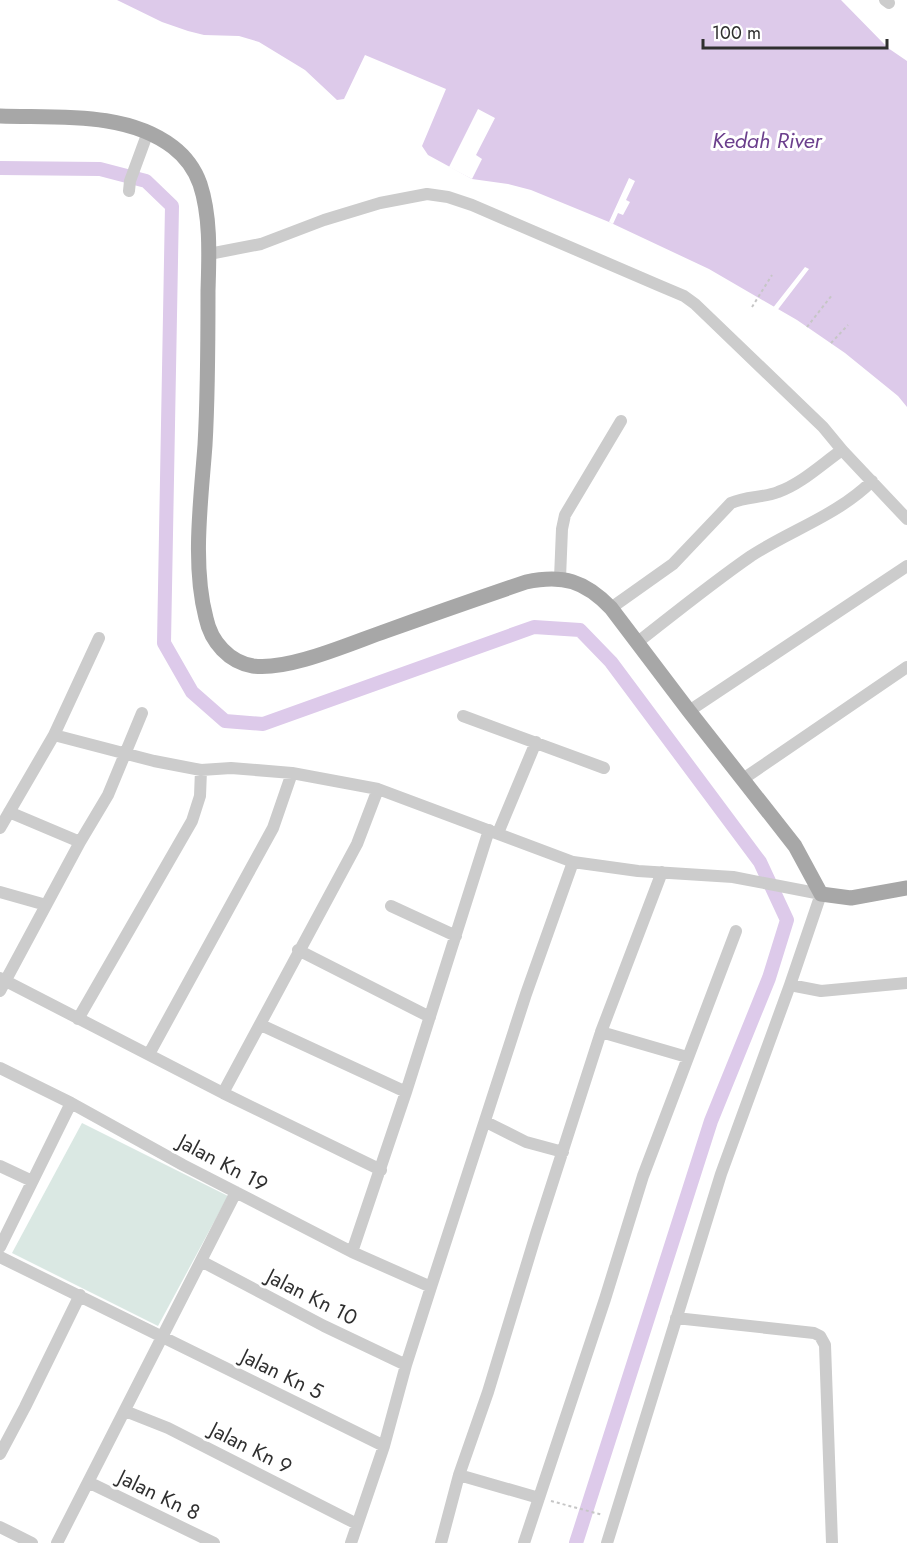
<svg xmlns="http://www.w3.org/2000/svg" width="907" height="1543" viewBox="0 0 907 1543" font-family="Jost,sans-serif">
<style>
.green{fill:#dae8e3}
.water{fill:#ddcaea}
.pier{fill:#fff}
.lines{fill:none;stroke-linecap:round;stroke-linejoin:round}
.canal{stroke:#ddcaea;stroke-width:14}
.path{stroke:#c6c6c6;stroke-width:2;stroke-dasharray:3 3;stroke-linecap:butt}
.minor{stroke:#ccc;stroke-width:12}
.major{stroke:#a7a7a7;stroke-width:15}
.labels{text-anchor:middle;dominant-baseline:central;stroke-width:6;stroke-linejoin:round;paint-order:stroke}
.street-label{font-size:21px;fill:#2f2f2f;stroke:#fff}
.water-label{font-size:22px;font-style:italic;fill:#6c408d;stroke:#fff}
</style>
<rect width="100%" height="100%" fill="#fff"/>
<!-- green -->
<path class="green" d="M82 1123 228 1196 158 1326 12 1253Z"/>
<!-- water -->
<path class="water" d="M117 0H841L888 48 907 61V407L898 396 845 353 797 320 709 269 609 222 531 190 508 184 472 179 428 155 422 146 446 89 365 55 344 99 337 100 305 70 259 42 239 36 204 35 188 31 162 22Z"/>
<!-- pier -->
<path class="pier" d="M478 109 495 118 476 155 482 159 472 179 449 167Z
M629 178 635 181 626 200 630 202 623 215 618 213 613 224 609 222Z
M805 267 809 269 776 312 772 309Z"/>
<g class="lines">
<!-- canal -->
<path class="canal" d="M0 168 100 169 146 181 172 206 164 643 192 692 225 721 263 724 534 627 580 630 611 662 760 862 787 920 769 978 711 1121 576 1543"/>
<!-- path -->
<path class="path" d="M752 307 772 275
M807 327 832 295
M831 343 848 325
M551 1501 603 1515"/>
<!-- minor -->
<path class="minor" d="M885 0 889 3
M129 191 130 181 148 132
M209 254 261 244 324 220 380 203 427 194 448 197 472 205 658 285 684 296 695 304 823 427 842 450 907 519
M560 578 562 529 565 515 621 421
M611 608 673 564 731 503C746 496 763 498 778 492 801 484 822 464 842 450
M638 642C675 613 712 583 751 556 791 530 838 515 872 481
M689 711 907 566
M463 716 604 768
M54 735 154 761 201 770 231 768 292 773 378 789 573 862 638 871 733 877 821 894 790 985 721 1174 607 1543
M743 779 907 667
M9 812 80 842
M0 828 54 735 99 638
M498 833 536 742
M0 892 46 905
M391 906 456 936
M298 950 430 1017
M0 978 223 1093 381 1170
M790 985 821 991 907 983
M0 991 80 842 108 795 142 713
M78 1019 192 821 200 796 201 770
M261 1025 406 1092
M601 1032 687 1057
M149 1054 273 828 292 773
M0 1068 71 1103 183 1165 352 1252 431 1287
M223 1093 357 844 378 789
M486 1122 526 1142 563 1152
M0 1166 32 1181
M0 1247 71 1103
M352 1252 406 1092 489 830
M0 1257 384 1446
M201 1261 324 1326 406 1365
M676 1318 814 1333 820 1336 825 1345 832 1543
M125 1411 168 1428 357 1524
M0 1454 25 1407 80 1295
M459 1475 539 1498
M88 1482 214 1543
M0 1527 32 1543
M57 1543 236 1192
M351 1543 384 1446 406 1365 431 1287 526 994 573 862
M441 1543 459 1475 488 1392 536 1234 601 1032 662 872
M524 1543 605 1299 643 1176 736 931"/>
<!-- major -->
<path class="major" d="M0 116C57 118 126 111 173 147 186 157 195 170 200 184 211 217 209 257 208 291 208 342 208 393 205 445 201 500 192 565 206 618 211 642 229 662 253 666 289 671 351 643 386 631 433 614 479 598 526 582 563 574 585 581 611 608L689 711 795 846 821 894 851 898 907 888"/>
</g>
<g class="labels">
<!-- street labels -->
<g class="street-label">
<text transform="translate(223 1163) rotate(28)">Jalan Kn 19</text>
<text transform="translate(312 1297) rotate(27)">Jalan Kn 10</text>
<text transform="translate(282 1374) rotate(26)">Jalan Kn 5</text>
<text transform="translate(251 1448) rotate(27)">Jalan Kn 9</text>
<text transform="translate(159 1495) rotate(26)">Jalan Kn 8</text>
</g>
<!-- water labels -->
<g class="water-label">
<text x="767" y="140">Kedah River</text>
</g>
</g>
<!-- scale -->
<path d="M703 39v9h184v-9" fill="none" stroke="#2f2f2f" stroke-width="3"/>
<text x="712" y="39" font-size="18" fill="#2f2f2f" stroke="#ffffff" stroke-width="4.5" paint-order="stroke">100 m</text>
</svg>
